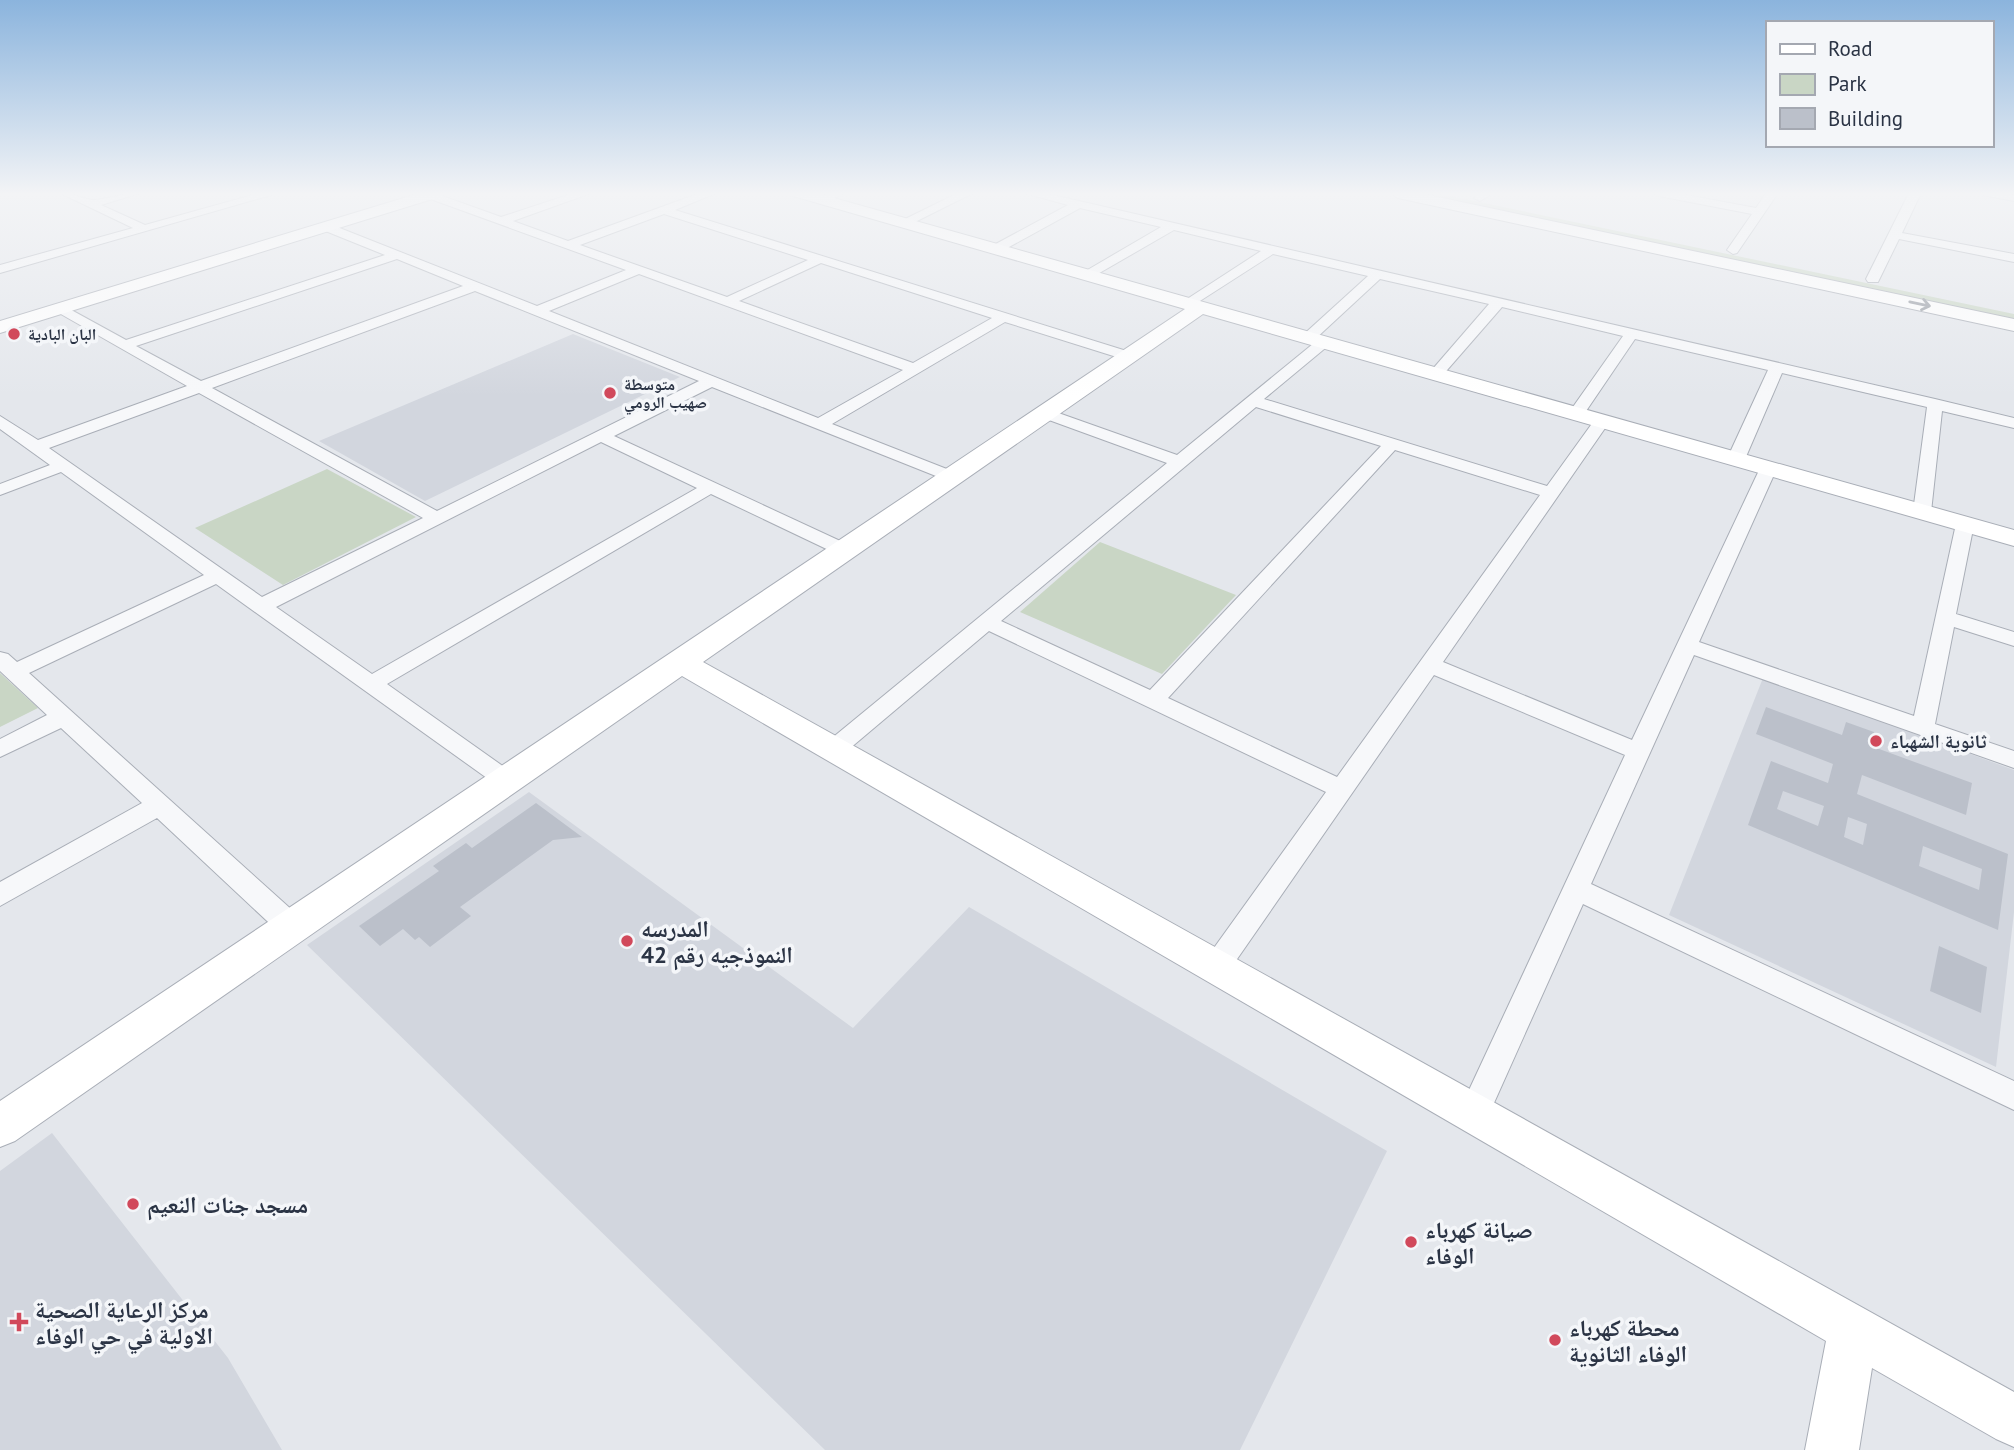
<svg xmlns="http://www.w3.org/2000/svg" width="2014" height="1450" viewBox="0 0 2014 1450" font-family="'PT Sans','Noto Naskh Arabic',sans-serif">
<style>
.built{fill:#d2d6de}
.green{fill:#c9d6c5}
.building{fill:#bbc0ca;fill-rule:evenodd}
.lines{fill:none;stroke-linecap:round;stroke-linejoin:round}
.street-casing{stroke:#a9aeb7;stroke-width:2}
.secondary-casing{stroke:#a9aeb7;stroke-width:2}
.street{fill:#f7f8fa;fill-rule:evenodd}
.secondary{fill:#fff;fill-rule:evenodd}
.oneway{stroke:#959aa2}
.poi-dot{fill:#d1495b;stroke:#f4f6f9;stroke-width:2.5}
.labels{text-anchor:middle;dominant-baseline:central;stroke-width:7;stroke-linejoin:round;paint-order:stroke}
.far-poi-label{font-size:16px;font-weight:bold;fill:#2b3445;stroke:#f4f6f9;text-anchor:start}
.poi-label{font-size:19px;font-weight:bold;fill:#2b3445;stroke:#f4f6f9;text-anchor:start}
.near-poi-label{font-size:23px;font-weight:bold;fill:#2b3445;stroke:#f4f6f9;text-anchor:start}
</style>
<rect width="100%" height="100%" fill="#e4e7ec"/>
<!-- built -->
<path class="built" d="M573 334 680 377 425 501 319 441Z
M1763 678 2014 770V912L1996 1067 1669 915Z
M529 792 853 1028 969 907 1387 1151 1240 1450H825L307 945Z
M52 1133 228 1358 282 1450H0V1171Z"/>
<!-- green -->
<path class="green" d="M1419 193H1436L2014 314V319Z
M327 469 416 517 283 585 195 528Z
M1100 542 1236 595 1162 674 1020 612Z
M0 673 38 708 0 727Z"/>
<!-- building -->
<path class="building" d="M1766 707 1842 735 1846 722 1874 732 1871 746 1972 783 1966 815 1862 775 1857 794 2008 854 1998 930 1748 825 1771 761 1828 783 1833 764 1756 734ZM1783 791 1824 806 1818 826 1777 809ZM1848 817 1867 824 1863 845 1844 837ZM1923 846 1982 869 1979 890 1919 866Z
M536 803 582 837 553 840 460 907 471 916 430 947 419 937 415 940 403 929 380 946 359 926 439 871 433 866 466 843 472 848Z
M1939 946 1987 967 1981 1013 1930 991Z"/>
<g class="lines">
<defs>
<path id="street" d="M60 193C74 193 85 200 94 200 109 199 123 193 140 193L101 205 145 225 260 193H278L0 273V265L133 228Z
M425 193H434L501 217 574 193H591L513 221 568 241 700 193H716L675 210 1133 353 1135 356 1128 360 1123 359 1005 322 832 424 957 473 960 477 951 482 712 387 614 436 851 546 853 550 844 556 837 554 711 494 387 684 514 774 518 780 514 786 506 789 498 786 216 584 29 673 302 919 306 927 302 935 292 938 282 935 157 818 0 906V882L142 803 61 728 0 757V739L47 715 0 671V652L8 654 17 662 204 575 61 472 0 495V484L50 465 0 429V416L38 440 187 386 52 309 54 306H64L126 340 385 255 323 230V224L327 223 537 306 626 270 425 197ZM664 214 808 260 727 297 580 245ZM397 259 463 286 201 381 136 346ZM821 263 992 318 913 363 739 301ZM639 274 903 370 818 418 549 311ZM475 291 699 381 437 511 212 388ZM199 393 423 518 262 597 49 448ZM601 442 697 488 372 674 276 607Z
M829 193H844L827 202H819V198Z
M958 193H973L907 226 897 223Z
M1024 193H1044L1079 201 1935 399 2014 418V428L1942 411 1931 512 1922 517 1913 512 1927 407 1782 373 1745 459 1736 464 1727 459 1768 370 1635 339 1582 417 1576 419 1568 414 1623 336 1502 307 1441 377 1436 379 1428 374 1431 371 1489 304 1380 279 1313 341H1303L1301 338 1303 335 1368 276 1273 254 1189 308 1184 307V301L1261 251 1174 230 1089 279 1084 278V272L1161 227 1080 208 1000 252H992V246L1068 205Z
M1480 193H1493L1480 201 1474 198Z
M1653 193H1676L1756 208 1766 193H1778L1737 253 1733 254 1727 250 1752 214 1659 196Z
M1909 193H1921L1902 233 2014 254V262L1899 239 1878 282H1868L1866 279Z
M1981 193 2014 195V201L1983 195Z
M1324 338 1331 342 1329 345 1264 399 1547 486 1596 418H1608L1610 421 1443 662 1632 740 1762 464 1768 463 1777 468 1699 642 1914 716 1956 524 1965 518 1972 520 1974 524 1956 614 2014 632V646L1954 627 1935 724 2014 751V768L1694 655 1591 884 2014 1081V1110L1583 904 1485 1123 1474 1128 1463 1123 1458 1113 1463 1103 1625 755 1434 675 1226 975 1216 979 1206 975 1202 967 1206 959 1326 792 989 631 842 755 834 757 826 755 822 749 826 743 1167 463 1038 416 1036 413 1038 410H1050L1177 455 1319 339ZM1256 407 1381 446 1150 690 1001 621ZM1395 450 1540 495 1337 777 1168 698Z"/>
<path id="secondary" d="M420 193H444L442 196 0 333V321Z
M791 193H816L2014 530V546L1203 314 703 662 2014 1392V1447L1996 1439 1872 1368 1859 1450H1805L1826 1341 682 676 15 1141 0 1147V1101L1185 309 793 196Z
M1390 193H1419L2014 319V331L1398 198Z"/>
</defs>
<!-- street casing -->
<use href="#street" class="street-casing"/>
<!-- secondary casing -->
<use href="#secondary" class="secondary-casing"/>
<!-- street -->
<use href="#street" class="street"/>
<!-- secondary -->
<use href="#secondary" class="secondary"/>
</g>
<!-- one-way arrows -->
<defs><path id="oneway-shaft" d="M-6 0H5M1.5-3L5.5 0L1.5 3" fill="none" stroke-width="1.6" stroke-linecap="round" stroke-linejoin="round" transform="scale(1.75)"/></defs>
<use class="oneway" href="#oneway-shaft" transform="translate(1920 304) rotate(12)"/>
<!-- sky -->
<linearGradient id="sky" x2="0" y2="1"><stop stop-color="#8bb4dd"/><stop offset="0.49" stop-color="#f3f4f6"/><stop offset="1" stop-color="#f3f4f6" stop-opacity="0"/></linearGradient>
<rect width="2014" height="396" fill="url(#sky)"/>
<!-- markers -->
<g class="poi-dot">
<circle cx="14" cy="334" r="7"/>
<circle cx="610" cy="393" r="7"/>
<circle cx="1876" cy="741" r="7"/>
<circle cx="627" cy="941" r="7"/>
<circle cx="133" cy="1204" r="7"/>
<circle cx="1411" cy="1242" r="7"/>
<path d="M15.5 1311.5h7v7h7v7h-7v7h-7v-7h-7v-7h7z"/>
<circle cx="1555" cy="1340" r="7"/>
</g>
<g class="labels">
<!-- far-poi labels -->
<g class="far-poi-label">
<text x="28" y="334">البان البادية</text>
<text x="624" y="384">متوسطة<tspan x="624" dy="18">صهيب الرومي</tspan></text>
</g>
<!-- poi labels -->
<g class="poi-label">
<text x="1890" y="741">ثانوية الشهباء</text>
</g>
<!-- near-poi labels -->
<g class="near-poi-label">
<text x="641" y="928">المدرسه<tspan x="641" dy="26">النموذجيه رقم 42</tspan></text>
<text x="147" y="1204">مسجد جنات النعيم</text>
<text x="1425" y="1229">صيانة كهرباء<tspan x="1425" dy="26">الوفاء</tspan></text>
<text x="35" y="1309">مركز الرعاية الصحية<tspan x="35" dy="26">الاولية في حي الوفاء</tspan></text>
<text x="1569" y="1327">محطة كهرباء<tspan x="1569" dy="26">الوفاء الثانوية</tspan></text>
</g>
</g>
<!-- legend -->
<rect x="1766" y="21" width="228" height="126" fill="#f4f6f9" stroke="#a4a8b1" stroke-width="2"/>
<rect x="1780" y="44" width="35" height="10" fill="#ffffff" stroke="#a4a8b1" stroke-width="2"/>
<text x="1828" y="56" font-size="21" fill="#2b3445">Road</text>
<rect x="1780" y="74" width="35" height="21" fill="#c9d6c5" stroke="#a4a8b1" stroke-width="2"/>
<text x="1828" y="91" font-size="21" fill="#2b3445">Park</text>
<rect x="1780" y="108" width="35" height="21" fill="#bbc0ca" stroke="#a4a8b1" stroke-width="2"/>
<text x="1828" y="126" font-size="21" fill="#2b3445">Building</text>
</svg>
